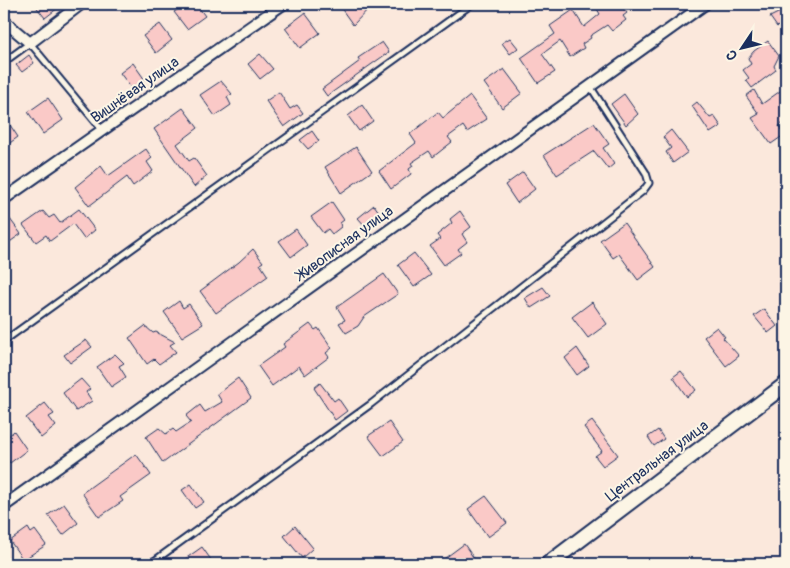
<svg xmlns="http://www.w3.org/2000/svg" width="790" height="568" viewBox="0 0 790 568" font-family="Pangolin,sans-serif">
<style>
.building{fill:#fac9c7;stroke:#1b2f5e}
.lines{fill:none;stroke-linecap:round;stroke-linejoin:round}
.lane-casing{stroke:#1b2f5e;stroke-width:9}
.street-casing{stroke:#1b2f5e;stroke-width:14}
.secondary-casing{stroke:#1b2f5e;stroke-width:18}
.lane{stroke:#fcf5e5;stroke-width:5}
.street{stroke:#fcf5e5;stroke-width:10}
.secondary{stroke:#fcf5e5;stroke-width:14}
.labels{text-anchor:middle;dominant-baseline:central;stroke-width:4;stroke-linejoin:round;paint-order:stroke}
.street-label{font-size:15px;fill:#1b2f5e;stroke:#fcf5e5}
</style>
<rect width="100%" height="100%" fill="#fbe8dc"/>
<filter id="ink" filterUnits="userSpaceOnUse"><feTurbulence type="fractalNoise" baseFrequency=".02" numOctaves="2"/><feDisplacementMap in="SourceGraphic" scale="10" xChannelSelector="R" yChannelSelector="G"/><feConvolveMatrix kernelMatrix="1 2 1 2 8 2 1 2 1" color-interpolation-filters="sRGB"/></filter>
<g filter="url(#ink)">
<!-- building -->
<path class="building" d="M34 4H63L45 18Z
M186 4H196L205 16 187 29 174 12Z
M338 4H373L353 25Z
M604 4H620L627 13 623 16 626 20 612 31 607 25 590 36 591 38 582 44 584 48 570 57 560 41 542 54 555 72 538 83 521 58 555 34 550 26 573 10 584 27 600 14 597 9Z
M780 12 786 20 777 27 770 17Z
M305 13 320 33 300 48 285 28Z
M160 24 172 40 156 53 143 36Z
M510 38 518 48 510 54 502 43Z
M768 41 779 56 774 66 776 70 752 88 746 80 749 78 743 70 751 64 748 58 754 51Z
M382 42 389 52 327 96 322 89 360 61 358 58Z
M260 54 273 69 260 79 248 64Z
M29 55 34 63 22 72 16 65Z
M133 63 145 80 132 89 120 73Z
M504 69 522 93 502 108 484 83Z
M221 81 232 94 227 97 231 105 215 116 200 95Z
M783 89 786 94V121L779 126 784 135 771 144 752 118 759 114 746 96 754 90 762 104Z
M279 92 290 109 297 105 303 113 284 127 266 101Z
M624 94 638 114 626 125 611 104Z
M470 96 487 119 467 132 463 126 448 137 452 142 433 157 429 151 411 163 413 166 409 169 411 174 391 189 379 171 416 143 410 134 438 112 443 118Z
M48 98 63 120 43 134 28 112Z
M697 102 710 118 714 116 721 126 710 133 692 106Z
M362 105 373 121 359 131 348 116Z
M183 108 198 128 177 144 189 161 194 158 207 176 194 187 154 129Z
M4 116 18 137 7 145 4 139Z
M594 123 609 144 603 148 614 164 608 169 594 151 557 175 544 155Z
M671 130 688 152 673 163 666 152 671 148 663 137Z
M312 131 319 141 308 149 300 140Z
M356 147 372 171 341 193 325 167Z
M146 149 152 158 147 162 153 171 133 186 127 177 89 206 75 187 101 166 108 176Z
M523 172 535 189 517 203 505 185Z
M332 202 344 220 340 223 341 227 332 234 328 229 323 233 311 217Z
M374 205 382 216 366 227 358 218Z
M79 209 95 230 84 239 73 224 50 241 46 235 36 242 23 225 43 211 49 218 54 215 60 223Z
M4 211 21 234 4 246Z
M460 211 471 227 462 234 467 242 458 249 461 253 444 265 430 246 440 239 437 235 452 223 450 219Z
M624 223 655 267 638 280 619 254 613 258 600 240Z
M296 229 307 245 291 257 279 241Z
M253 249 263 262 260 264 268 276 216 313 200 291 239 262Z
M414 253 431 275 414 287 398 265Z
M384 274 398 294 364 317 358 326 346 333 339 323 345 320 337 307Z
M543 287 550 296 531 308 525 298Z
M179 301 183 308 189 304 203 324 182 337 164 312Z
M592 302 607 324 588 338 572 317Z
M764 309 777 326 768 333 754 316Z
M310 324 315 330 318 328 332 348 326 353 329 357 305 375 299 366 272 386 258 366 285 347 283 344Z
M145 326 153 333 156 332 175 342 170 345 176 352 159 364 154 359 147 364 129 338Z
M717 327 725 337 723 338 739 356 726 366 704 337Z
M86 340 92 347 70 363 64 355Z
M577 348 589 366 577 375 565 358Z
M115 354 124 363 119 366 126 377 111 387 97 367Z
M681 371 696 390 687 397 673 377Z
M238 378 251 398 163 463 146 437 159 428 166 434 173 429 176 432 191 422 186 416 200 405 205 412 222 402 217 394Z
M81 379 90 389 86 392 92 401 76 411 63 393Z
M320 383 334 401 338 398 347 411 335 420 314 388Z
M45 403 54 414 49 417 56 426 41 438 26 418Z
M592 421 618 455 603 466 595 456 602 451 584 427Z
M389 422 403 442 383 456 368 436Z
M658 430 664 439 654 446 648 437Z
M14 431 27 450 10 463 4 454V440Z
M136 454 151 475 120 497 123 501 99 517 82 493Z
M191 484 204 502 195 508 182 490Z
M486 496 507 523 488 537 468 509Z
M64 504 78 523 63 535 48 515Z
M295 526 313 548 302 558 284 536Z
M28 528 31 533 35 530 46 545 23 560 10 541Z
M464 544 475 560 470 564H437Z
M202 547 214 564H178Z"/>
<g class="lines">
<defs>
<path id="lane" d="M4 62 30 43 103 131
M4 341 472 4
M150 564 371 404 643 191 649 183 646 173 590 86"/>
<path id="street" d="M4 21 30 43 81 4
M4 199 283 4
M4 506 705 4"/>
<path id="secondary" d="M548 564 786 384"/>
</defs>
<!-- lane casing -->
<use href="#lane" class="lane-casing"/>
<!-- street casing -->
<use href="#street" class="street-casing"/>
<!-- secondary casing -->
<use href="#secondary" class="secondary-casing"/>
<!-- lane -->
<use href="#lane" class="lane"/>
<!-- street -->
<use href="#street" class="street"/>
<!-- secondary -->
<use href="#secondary" class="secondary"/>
</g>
</g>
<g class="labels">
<!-- street labels -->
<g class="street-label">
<text transform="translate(135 90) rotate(-35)">Вишнёвая улица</text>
<text transform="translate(345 243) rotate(-36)">Живописная улица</text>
<text transform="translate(657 461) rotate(-37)">Центральная улица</text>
</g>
</g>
<!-- margin -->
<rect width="790" height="568" fill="none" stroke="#fcf5e5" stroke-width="20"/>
<rect x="10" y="10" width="770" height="548" fill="none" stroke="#1b2f5e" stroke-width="2" filter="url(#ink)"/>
<!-- north arrow -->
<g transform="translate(742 48) rotate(235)" stroke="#fcf5e5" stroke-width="4" paint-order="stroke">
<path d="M0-4L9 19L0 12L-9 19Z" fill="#1b2f5e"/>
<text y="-8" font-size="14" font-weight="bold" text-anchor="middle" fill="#1b2f5e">С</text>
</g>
</svg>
